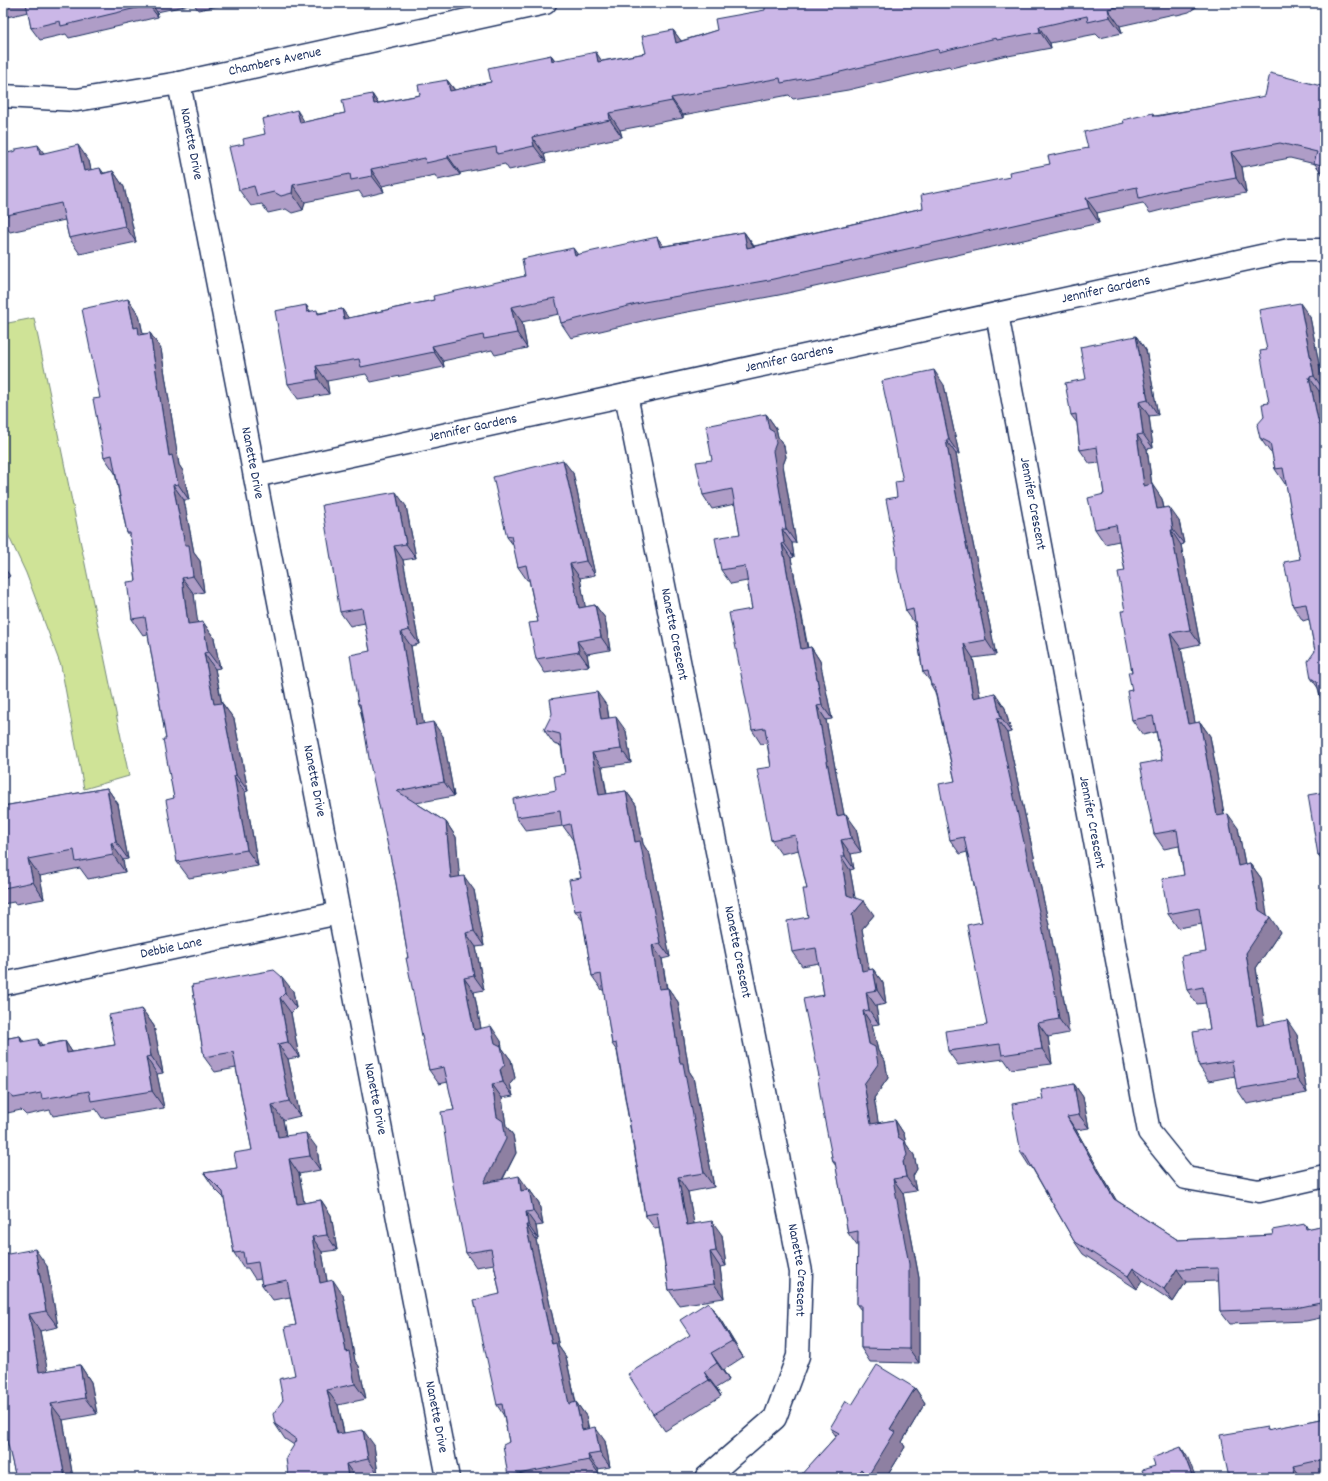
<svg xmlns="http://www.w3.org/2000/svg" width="1328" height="1481" viewBox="0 0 1328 1481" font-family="Dekko,sans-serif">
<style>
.green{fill:#cfe397;stroke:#75897a}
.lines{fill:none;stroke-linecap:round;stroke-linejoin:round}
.street-casing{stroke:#1b2f5e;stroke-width:25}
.secondary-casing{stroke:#1b2f5e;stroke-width:25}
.street{stroke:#fff;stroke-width:22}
.secondary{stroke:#fff;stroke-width:22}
.wall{fill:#af9dc7;stroke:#1b2f5e}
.shaded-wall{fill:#8e80a2;stroke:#1b2f5e}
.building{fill:#cbb7e7;stroke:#1b2f5e}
.labels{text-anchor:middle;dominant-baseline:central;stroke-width:3;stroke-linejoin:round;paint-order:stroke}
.street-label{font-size:14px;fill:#1b2f5e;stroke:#fff}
</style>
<rect width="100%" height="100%" fill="#fff"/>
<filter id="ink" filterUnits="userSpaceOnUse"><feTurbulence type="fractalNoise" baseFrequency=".025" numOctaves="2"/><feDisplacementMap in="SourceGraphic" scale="8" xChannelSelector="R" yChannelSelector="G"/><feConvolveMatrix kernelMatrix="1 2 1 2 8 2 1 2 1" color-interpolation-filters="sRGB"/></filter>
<g filter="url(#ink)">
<!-- green -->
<path class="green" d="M34 318 129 776 84 789 61 666 26 573 3 524V324Z"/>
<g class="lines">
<defs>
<g id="street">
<path d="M3 96 77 100 179 83"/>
<path id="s1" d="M997 314 1149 1132 1186 1178 1259 1191 1325 1176"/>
<path id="s2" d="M626 395 801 1272 798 1356 775 1418 706 1478"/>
<path id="s3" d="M255 476 1289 250H1325"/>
<path id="s4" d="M3 984 339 913"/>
</g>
<g id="secondary">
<path id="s5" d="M448 1478 179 83 545 3"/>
</g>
</defs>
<!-- street casing -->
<use href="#street" class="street-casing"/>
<!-- secondary casing -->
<use href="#secondary" class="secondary-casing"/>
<!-- street -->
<use href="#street" class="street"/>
<!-- secondary -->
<use href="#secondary" class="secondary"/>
</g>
<!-- wall -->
<path class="wall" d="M3 3H223V5L198 10 194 4 157 12 158 17 69 38 66 34 40 40 31 28 28 12 3 18Z
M808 3H1202L1189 12 1177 15 1174 14 1120 26 1122 33 1100 38 1096 34 1050 43 1051 48 1008 56 1007 55 951 68 949 66 848 90 793 99 789 95 683 115V118L620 130 622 137 544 154 546 162 509 170 505 164 460 173V175L438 180 435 175 382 186 384 192 363 197 359 191 305 202 303 210 292 213 286 209 268 213 262 204 251 206 239 190 244 144 265 134 305 122 345 113 372 94 378 103 420 95 447 80 455 90 491 82 551 55 555 60 602 61 646 53 673 30 681 41 797 6Z
M1325 87V178L1315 164 1290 158 1242 167 1246 193 1181 205 1150 213 1143 203 1097 213 1099 223 779 295 655 318 571 338 561 323 559 314 522 322 527 348 495 355 492 350 443 361 444 367 371 382 366 374 327 381 329 394 298 399 288 384 306 305 310 311 320 313 342 309 348 318 434 300 525 276 578 255 664 246 744 232 754 246 923 208 1010 177 1050 164 1088 148 1155 116Z
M44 153 89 161 91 170 104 173 113 171 124 187 136 242 80 254 69 238 65 220 10 232 7 228 3 229V154Z
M128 299 139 315 143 334 150 333 161 349 179 465 183 471 189 500H184L194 553 200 561 204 592 194 594 197 623 203 622 214 638 220 668 215 669 222 703 234 719 248 791 245 792 258 866 189 878 177 862 174 798 166 739 148 634 143 635 132 619 136 581 131 539 127 533 115 473 104 457 100 398Z
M1310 317 1324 390 1319 391 1325 420V705L1320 697 1318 688 1311 678 1315 651 1309 619 1303 621 1293 606 1300 559 1286 483 1285 484 1275 469 1272 453 1270 452 1260 438 1264 417 1269 403 1267 350Z
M1136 336 1146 350 1158 415 1149 416 1153 448 1147 449 1152 485 1162 499 1164 508 1179 521 1184 544 1181 545 1200 644 1181 648 1195 723 1200 722 1210 736 1224 814 1238 828 1245 864 1250 863 1261 878 1267 916 1280 932 1256 968 1264 1024 1297 1035 1307 1093 1247 1104 1237 1089 1235 1076 1209 1081 1199 1066 1210 1029 1206 1003 1197 1004 1187 990 1206 952 1202 924 1178 928 1168 914 1184 875 1179 846 1164 849 1154 834 1162 760 1156 732 1143 735 1132 720V672L1125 611V571L1119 541 1105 544 1095 529 1104 494 1100 463 1090 464 1080 450 1077 423 1071 415 1086 379Z
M944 385 959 454H956L970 529 996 655 973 658 980 697 995 693 1005 708 1011 732 1007 733 1049 925 1066 1011 1069 1033 1048 1037 1052 1064 1011 1069 1004 1059 958 1065 948 1051 987 1025 982 922 967 852 960 854 950 840 955 781 935 692 931 685 930 681 923 672 915 624 906 611 897 497Z
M766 414 776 428 778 437 784 446 786 457 783 465 796 543H792L794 557 791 558 808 648 811 647 820 661 832 719 826 720 844 815 856 828 861 852 851 854 854 869 850 870 855 898 874 915 862 929 869 970 873 969 883 983 886 1004 876 1006 879 1024 872 1025 878 1051 885 1061 888 1078 874 1098 878 1123 895 1120 904 1134 906 1144 914 1155 917 1169 913 1176 916 1191 903 1193 919 1278V1363L870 1362 861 1348V1310L857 1305 858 1247 848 1233 836 1166 833 1162 819 1076 824 995 819 963 802 966 792 952 808 917 807 889 799 850 781 854 771 840V767L767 743 761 744 752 730V609L747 581 731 584 721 570 740 534 735 504 712 509 703 495 712 460Z
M573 473 595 575 580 578 585 607 595 605 605 618 610 650 587 654 589 666 545 673 536 659 538 622 529 580H527L518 567 514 546 507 537Z
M406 506 416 558 403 560 419 644 411 646 423 724 443 736 454 796 416 803 446 822 456 837 459 876 474 890 484 946 476 947 484 990 474 992 481 1029 501 1041 502 1048 511 1060 515 1078 510 1084 513 1096 502 1098 506 1126 513 1135 516 1153 503 1179 528 1189H529L539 1203 543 1225 536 1226 538 1239 536 1240 559 1347 566 1357 576 1402 586 1416 589 1429 605 1441 610 1467 598 1469 599 1474 579 1478H510L508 1476 509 1442 504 1416 497 1405 500 1294 494 1264 476 1267 466 1253 454 1110 448 1082 439 1084 429 1070 408 958 396 883 360 708 358 704 370 651 365 623 350 626 340 612Z
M3 566 10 576 3 581Z
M607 706 609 718 626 731 631 763 602 767 607 794 626 791 636 805 643 844 650 855 670 957 662 959 667 988H668L678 1002 689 1071 693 1077 714 1187 688 1192 694 1224 722 1235 726 1266 720 1267 724 1298 679 1305 669 1290 659 1228 655 1229 645 1215 617 1051 612 1044 604 990H602L592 976 583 921 575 911 581 878 573 840 563 826 526 831 516 817 556 790 565 774 561 746 554 744 544 730Z
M107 788 118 804 128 859 123 860 125 872 88 879 80 868 40 876 44 899 15 904 14 902 3 904V806Z
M1325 792V865L1318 855Z
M192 985 293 991 296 1008 291 1013 299 1057 288 1059 300 1116 283 1120 286 1136 317 1148 320 1170 299 1174 304 1203 321 1200 331 1215 337 1250 322 1252 327 1281 343 1295 355 1361 359 1366 366 1399 338 1405 344 1433 374 1445 378 1474 361 1478H291L288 1474 294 1445 285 1439 275 1424 283 1400 295 1375 296 1325 290 1297 273 1300 262 1285 261 1278 255 1279 248 1268H244L234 1253 224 1198 214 1188 204 1173 237 1168 252 1150 236 1068 215 1072 204 1057Z
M142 1009 154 1026 163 1073 157 1074 164 1108 102 1118 96 1109 53 1116 50 1110 26 1115 21 1110 3 1114V1039L20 1036 24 1042 42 1045 65 1041 72 1052 115 1045Z
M1074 1084 1083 1097 1089 1128 1076 1130 1116 1200 1178 1240 1273 1235 1305 1224 1308 1229 1325 1225V1317L1306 1321 1230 1324 1220 1311 1219 1281 1186 1282 1173 1302 1142 1281 1137 1289 1083 1254 1074 1241 1031 1166 1030 1167 1021 1153 1043 1099Z
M3 1255 47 1266 58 1327 40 1331 47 1371 80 1365 91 1382 97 1414 63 1420 73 1478H16L5 1431H3Z
M720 1319 743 1357 723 1370 729 1380 716 1388 721 1396 665 1431 653 1414Z
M915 1388 925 1403 902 1442 905 1447 886 1478H799L836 1436 830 1428 852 1405Z
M1325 1411V1474L1307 1478H1229L1267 1427 1269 1430 1321 1419Z"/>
<!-- shaded-wall -->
<path class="shaded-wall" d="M149 3H151L157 12 158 17 149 5Z
M1108 9 1120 26 1122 33 1110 17Z
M1039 27 1050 43 1051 48 1040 32Z
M673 30 685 46 676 43Z
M596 52 607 69 598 62Z
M551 55 562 71 552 61Z
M447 80 459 96 450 91Z
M372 94 383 111 374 104Z
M671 98 683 115V118L672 101Z
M297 110 308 127 300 123Z
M609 113 620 130 622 137 610 120Z
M532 137 544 154 546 162 534 146Z
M38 145 49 160 40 154Z
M78 145 89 161 95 187 84 171Z
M1231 152 1242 167 1246 193 1236 178Z
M448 156 460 173V175L448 158Z
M100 168 111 184 102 174Z
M371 169 382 186 384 192 372 176Z
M113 171 124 187 136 242 125 226Z
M293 185 305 202 303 210 292 193Z
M1086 198 1097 213 1099 223 1089 208Z
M744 232 754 247 747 248Z
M657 237 668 252 660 247Z
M573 248 584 263 575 255Z
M128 299 139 315 143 334 149 343 151 351 134 328Z
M1300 303 1310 317 1324 390 1314 376Z
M306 305 316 320 307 312Z
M511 307 522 322 527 348 517 333Z
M342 309 353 324 344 319Z
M150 333 161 349 179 465 183 471 189 500 178 484 169 456Z
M1136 336 1146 350 1158 415 1148 400Z
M432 346 443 361 444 367 434 352Z
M316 366 327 381 329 394 318 379Z
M934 370 944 385 959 454 949 440Z
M1309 377 1319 391 1325 420V434L1319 425Z
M1139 402 1149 416 1153 448 1143 434Z
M766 414 776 428 778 437 784 446 786 457 783 465 796 543 786 529Z
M1137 435 1147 449 1154 501 1144 486Z
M946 440 956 454 970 529 996 655 986 640 960 515Z
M563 460 573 473 595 575 586 561Z
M1152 484 1162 499 1167 524 1157 509Z
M173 485 184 500 194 553 200 561 204 592 193 576 185 545Z
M396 492 406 506 416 558 406 544Z
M1169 507 1179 521 1184 544 1173 530Z
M782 529 792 543 794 557 784 543Z
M1171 530 1181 545 1200 644 1190 630Z
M782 544 791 558 810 663 801 649Z
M394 546 403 560 419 644 409 630Z
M570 564 580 578 588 621 579 608Z
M182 578 194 594 200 640 188 624Z
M595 605 605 618 610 650 601 637Z
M203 622 214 638 220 668 208 652Z
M401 632 411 646 426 739 416 725Z
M1170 633 1181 648 1198 738 1188 724Z
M577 641 587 654 589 666 579 652Z
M964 644 973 658 983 712 973 698Z
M811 647 820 661 832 719 822 705Z
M204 653 215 669 225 720 214 704Z
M597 692 607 706 611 733 601 719Z
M995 693 1005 708 1011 732 1001 718Z
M222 703 234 719 248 791 236 775Z
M817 706 826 720 847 830 837 816Z
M616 717 626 731 631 763 621 749Z
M997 719 1007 733 1049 925 1066 1011 1069 1033 1059 1019Z
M433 722 443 736 454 796 444 782Z
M1200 722 1210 736 1227 830 1217 816Z
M592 753 602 767 609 809 599 795Z
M234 776 245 792 258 866 247 850Z
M107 788 118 804 128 859 116 842Z
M626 791 636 805 643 844 650 855 670 957 660 943 635 842Z
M846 814 856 828 861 852 851 838Z
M1228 814 1238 828 1248 880 1238 866Z
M446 822 456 837 461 892 451 878Z
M841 840 851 854 854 869 845 856Z
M111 843 123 860 125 872 113 855Z
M841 856 850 870 857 909 847 895Z
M28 859 40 876 44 899 33 882Z
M1250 863 1261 878 1268 920 1270 917 1280 932 1256 968 1267 1040 1257 1026 1246 953 1259 910Z
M464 876 474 890 484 946 474 931Z
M864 901 874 915 862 929 872 985 862 971 852 915Z
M466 933 476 947 484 990 474 976Z
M652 945 662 959 669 1004 659 989Z
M873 969 883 983 886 1004 877 990Z
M282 977 293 991 296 1008 285 993Z
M464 978 474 992 484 1044 474 1030Z
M668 988 678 1002 689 1071 693 1077 714 1187 704 1173 680 1063Z
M866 992 876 1006 879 1024 869 1010Z
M280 998 291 1013 299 1057 288 1042Z
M142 1009 154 1026 163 1073 151 1056Z
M863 1011 872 1025 878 1051 885 1061 888 1078 874 1098 881 1138 871 1124 864 1084 869 1044Z
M1287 1020 1297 1035 1307 1093 1297 1079Z
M1038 1023 1048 1037 1052 1064 1042 1049Z
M491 1026 501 1041 502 1048 511 1060 515 1078 510 1084 513 1096 503 1082Z
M20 1036 31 1053 21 1042Z
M38 1039 49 1056 39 1046Z
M65 1041 76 1058 67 1053Z
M278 1044 288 1059 300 1116 289 1101Z
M146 1057 157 1074 164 1108 152 1091Z
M492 1084 502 1098 506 1126 513 1135 516 1153 493 1197 484 1183 497 1117Z
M1074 1084 1083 1097 1089 1128 1079 1115Z
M272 1105 283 1120 289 1152 278 1137Z
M1067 1117 1076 1130 1123 1212 1114 1199Z
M895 1120 904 1134 906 1144 914 1155 917 1169 913 1176 916 1191 906 1177Z
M306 1133 317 1148 320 1170 310 1156Z
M289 1159 299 1174 307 1219 297 1204Z
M519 1176 529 1190 521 1191Z
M678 1177 688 1192 697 1239 687 1225Z
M893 1179 903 1193 919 1278V1363L909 1349Z
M529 1189 539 1203 543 1225 533 1211Z
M321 1200 331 1215 337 1250 327 1235Z
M526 1212 536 1226 538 1239 528 1225Z
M712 1221 722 1235 726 1266 716 1251Z
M526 1225 536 1240 559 1347 566 1357 579 1418 569 1404 552 1344Z
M312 1237 322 1252 330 1298 320 1283Z
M35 1249 47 1266 58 1327 46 1311Z
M710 1252 720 1267 724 1298 714 1284Z
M1133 1268 1142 1281 1137 1289 1128 1276Z
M1177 1269 1186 1282 1173 1302 1164 1289Z
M333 1280 343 1295 355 1361 359 1366 366 1399 355 1384 346 1352Z
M708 1302 720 1319 743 1357 732 1341Z
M29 1314 40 1331 51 1389 39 1372Z
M711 1353 723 1370 729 1380 717 1363Z
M80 1365 91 1382 97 1414 85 1398Z
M704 1372 716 1388 721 1396 709 1380Z
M915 1388 925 1403 902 1442 905 1447 886 1478H869L868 1476 890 1429Z
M327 1390 338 1405 347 1448 337 1434Z
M576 1402 586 1416 591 1444 582 1430Z
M51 1404 63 1420 73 1478H65Z
M595 1427 605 1441 610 1467 600 1453Z
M363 1430 374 1445 378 1474 368 1459Z
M1181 1447 1188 1458 1196 1478H1193Z
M588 1455 598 1469 599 1474 589 1460Z
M346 1464 356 1478H348Z
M1293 1466 1302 1478H1296Z
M861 1469 867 1478H853Z"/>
<!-- building -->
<path class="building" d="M26 3H149V5L61 26 60 21 31 28Z
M781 3H794L795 6 808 3H1135L1108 9 1110 17 1088 22 1087 16 1039 27 1040 32 997 40 996 38 939 52 938 49 836 73 781 83 780 78 671 98 672 101 609 113 610 120 532 137 534 146 497 154 496 147 448 156V158L426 163 425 158 371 169 372 176 351 180 350 174 293 185 292 193 281 196 274 192 257 196 254 186 239 190 229 147 244 144 243 139 265 134 262 119 297 110 300 123 345 113 342 100 372 94 374 104 420 95 418 85 447 80 450 91 491 82 488 68 551 55 552 61 596 52 598 62 646 53 642 36 673 30 676 43 717 30 715 19 765 10V6Z
M1270 73 1325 87V166L1314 163 1317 152 1280 143 1231 152 1236 178 1170 190 1139 198 1137 187 1086 198 1089 208 769 280 644 302 561 323 555 298 511 307 517 333 484 339 483 335 432 346 434 352 361 367 359 359 316 366 318 379 288 384 275 311 306 305 307 312 317 310 318 314 342 309 344 319 434 300 433 296 525 276 522 259 573 248 575 255 657 237 660 247 744 232 747 248 923 208 921 195 1010 177 1009 172 1050 164 1048 156 1088 148 1084 132 1124 123 1123 120 1153 113 1154 116H1159L1265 96Z
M38 145 40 154 78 145 84 171 100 168 102 174 113 171 125 226 69 238 61 203 3 216V154L16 151V149Z
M128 299 134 328 138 327 139 335 150 333 169 456 172 455 178 484 173 485 185 545H189L193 576 182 578 188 624 203 622 208 652 204 653 214 704 222 703 236 775 234 776 247 850 177 862 166 800 174 798 163 739H166L145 617 132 619 127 582 136 581 130 533H127L112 455 104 457 93 399 100 398 82 309Z
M1300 303 1314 376 1309 377 1319 425 1325 424V696L1320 697 1317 682 1311 678 1308 661 1315 651 1306 604 1293 606 1284 562 1300 559 1283 468 1275 469 1270 443 1260 438 1257 425 1264 417 1262 404 1269 403 1260 351 1267 350 1259 310Z
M1136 336 1148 400 1139 402 1143 434 1137 435 1144 486 1152 484 1157 509 1169 507 1173 530H1171L1190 630 1170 633 1188 724 1200 722 1217 816 1228 814 1238 866 1250 863 1259 910 1270 917 1246 953 1257 1026 1287 1020 1297 1079 1237 1089 1232 1061 1199 1066 1193 1032 1210 1029 1203 987 1187 990 1181 956 1206 952 1199 908 1168 914 1162 879 1184 875 1177 830 1154 834 1140 764 1162 760 1153 716 1132 720 1127 691 1132 690 1128 672H1132L1121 611H1125L1118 572 1125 571 1116 525 1095 529 1088 498 1104 494 1097 447 1080 450 1076 414 1071 415 1065 383 1086 379 1080 347Z
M934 370 949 440H946L960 515 986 640 964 644 973 698 995 693 1001 718 997 719 1039 911 1056 997 1059 1019 1038 1023 1042 1049 1002 1055 1000 1044 948 1051 945 1031 987 1025 967 925 982 922 964 837 950 840 939 784 955 781 934 685H931L928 671 923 672 913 609 906 611 897 569V556L886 499 897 497 895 482 903 481 882 381Z
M766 414 769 429 774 432 776 443 773 451 786 529H782L784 543 782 544 801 649 811 647 822 705 817 706 837 816 846 814 851 838 841 840 845 856H841L847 895 864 901 852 915 862 971 873 969 877 990 866 992 869 1010 863 1011 869 1044 875 1047 878 1064 864 1084 871 1124 895 1120 898 1137 904 1141 907 1155 903 1162 906 1177 893 1179 909 1264V1349L861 1348V1305H857L858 1231 848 1233 835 1162H833L823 1112 818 1080 819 1076 803 999 824 995 816 948 792 952 787 921 808 917 803 889H807L795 835 771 840 757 769 771 767 765 728 752 730 729 613 752 609 745 566 721 570 715 538 740 534 732 489 703 495 696 462 712 460 706 426Z
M563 460 586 561 570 564 579 608 595 605 601 637 577 641 579 652 536 659 529 623 538 622 526 565 518 567 511 536 507 537 493 477Z
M396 492 406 544 394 546 409 630 401 632 416 725 433 722 444 782 397 791 446 822 451 878 464 876 474 931 466 933 474 976 464 978 474 1030 491 1026 495 1043 501 1046 505 1064 500 1070 503 1082 492 1084 497 1117 503 1121 506 1139 484 1183 519 1176 521 1191 529 1189 533 1211 526 1212 528 1225H526L552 1344 556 1343 569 1404 576 1402 582 1430 595 1427 600 1453 588 1455 589 1460 508 1476 503 1445 509 1442 502 1404 497 1405 474 1300 500 1294 491 1249 466 1253 452 1180 441 1112 454 1110 444 1067 429 1070 406 958H408L396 883 370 764 360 704H358L350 655 370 651 362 608 340 612 322 505Z
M597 692 601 719 616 717 621 749 592 753 599 795 626 791 635 842 640 841 660 943 652 945 659 989 668 988 680 1063H683L704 1173 678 1177 687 1225 712 1221 716 1251 710 1252 714 1284 669 1290 657 1213 645 1215 643 1201 616 1043 612 1044 601 974 592 976 581 910 575 911 569 880 581 878 570 824 562 826 560 811 516 817 513 799 556 790 554 776 565 774 560 734 544 730 552 714 550 699Z
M107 788 116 842 111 843 113 855 76 862 74 850 28 859 33 882 4 888 3 886V806Z
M1325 792V854L1318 855 1308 795Z
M274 970 282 977 285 993 280 998 288 1042 278 1044 289 1101 272 1105 278 1137 306 1133 310 1156 289 1159 297 1204 321 1200 327 1235 312 1237 320 1283 333 1280 346 1352 349 1351 355 1384 327 1390 337 1434 363 1430 368 1459 346 1464 348 1478H292L288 1474 286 1458 297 1440 275 1424 273 1414 283 1400 279 1379 295 1375 285 1327 296 1325 287 1280 262 1285 258 1262 245 1264 243 1252 234 1253 223 1192 204 1173 237 1168 234 1153 252 1150 233 1052 204 1057 192 985Z
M142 1009 151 1056 146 1057 152 1091 91 1101 89 1091 42 1099 41 1093 14 1098 9 1094 3 1095V1039L20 1036 21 1042 38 1039 39 1046 65 1041 67 1053 115 1045 109 1015Z
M1074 1084 1079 1115 1067 1117 1114 1199 1178 1240 1273 1235 1272 1230 1305 1224 1306 1229 1325 1225V1302L1296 1308 1220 1311 1218 1268 1177 1269 1164 1289 1133 1268 1128 1276 1074 1241 1024 1153H1021L1012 1104 1043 1099 1041 1090Z
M35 1249 46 1311 29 1314 39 1372 80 1365 85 1398 51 1404 65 1478H16L3 1424V1255Z
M708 1302 732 1341 711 1353 717 1363 704 1372 709 1380 653 1414 628 1374 690 1335 680 1320Z
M877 1365 915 1388 890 1429 895 1432 868 1476 861 1469 853 1478H798L839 1433 830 1428 846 1401 852 1405Z
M1325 1411V1459L1293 1466 1296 1478H1229L1220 1435 1267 1427V1430L1321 1419 1320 1412Z
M1181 1447 1193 1478H1139L1144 1475 1142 1470 1155 1466 1152 1458Z"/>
</g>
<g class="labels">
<!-- street labels -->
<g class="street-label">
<text stroke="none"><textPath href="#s5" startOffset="1519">Chambers Avenue</textPath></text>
<text transform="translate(191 144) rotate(79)">Nanette Drive</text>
<text stroke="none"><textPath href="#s3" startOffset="871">Jennifer Gardens</textPath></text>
<text stroke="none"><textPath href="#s3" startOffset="547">Jennifer Gardens</textPath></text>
<text stroke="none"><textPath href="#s3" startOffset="223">Jennifer Gardens</textPath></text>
<text transform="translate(252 463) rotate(79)">Nanette Drive</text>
<text stroke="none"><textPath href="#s1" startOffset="193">Jennifer Crescent</textPath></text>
<text stroke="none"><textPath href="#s2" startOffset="244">Nanette Crescent</textPath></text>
<text transform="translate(314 781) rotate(79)">Nanette Drive</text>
<text stroke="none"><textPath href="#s1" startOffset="517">Jennifer Crescent</textPath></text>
<text stroke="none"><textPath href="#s4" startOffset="172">Debbie Lane</textPath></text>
<text stroke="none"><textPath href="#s2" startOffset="568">Nanette Crescent</textPath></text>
<text transform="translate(375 1099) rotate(79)">Nanette Drive</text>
<text stroke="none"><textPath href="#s2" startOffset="892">Nanette Crescent</textPath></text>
<text transform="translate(436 1417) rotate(79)">Nanette Drive</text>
</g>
</g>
<!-- margin -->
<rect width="1328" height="1481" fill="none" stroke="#fff" stroke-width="16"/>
<rect x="8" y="8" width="1312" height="1465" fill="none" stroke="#1b2f5e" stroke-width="1.5" filter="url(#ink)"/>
</svg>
